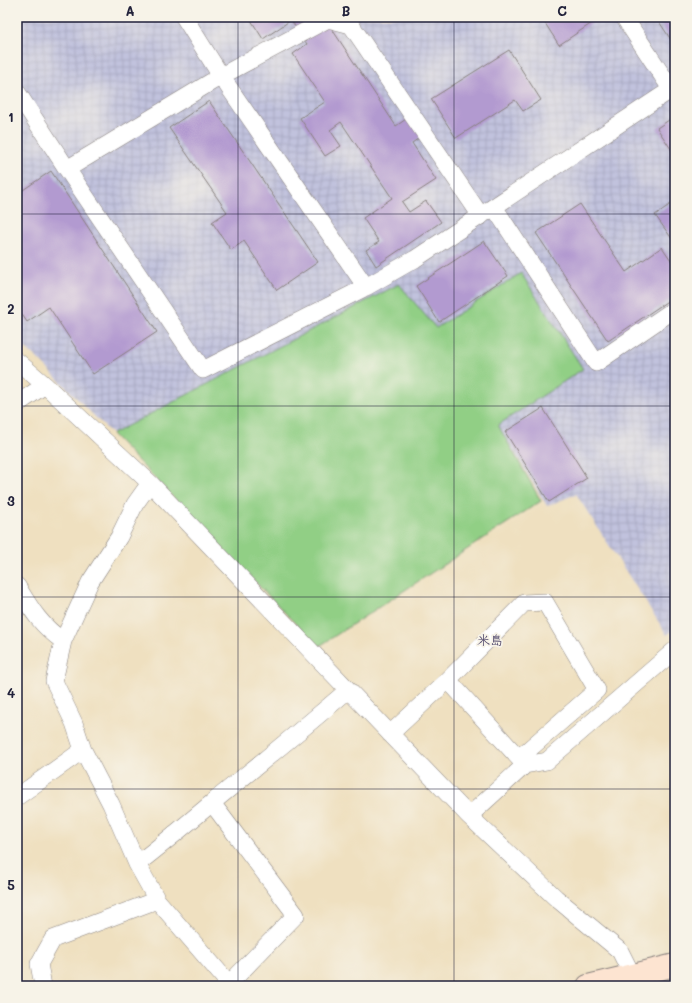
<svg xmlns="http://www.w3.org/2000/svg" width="692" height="1003" viewBox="0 0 692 1003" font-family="Mali,'Klee One',sans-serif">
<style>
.industrial{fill:url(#industrial-grid)}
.pitch{fill:#91cf85;stroke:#5a7860}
.building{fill:#b29ad0}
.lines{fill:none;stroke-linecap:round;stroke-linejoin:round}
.minor-casing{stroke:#88817e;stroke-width:18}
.secondary-casing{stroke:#88817e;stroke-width:24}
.minor{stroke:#fff;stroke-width:17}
.secondary{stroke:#fde4d1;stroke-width:22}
.grid{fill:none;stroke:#22223b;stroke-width:1;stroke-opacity:0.55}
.labels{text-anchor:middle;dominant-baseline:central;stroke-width:3.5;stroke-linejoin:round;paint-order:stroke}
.neighbourhood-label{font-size:13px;font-weight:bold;fill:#544c6f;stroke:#f7f3e8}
.neatline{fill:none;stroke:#22223b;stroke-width:1.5}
.grid-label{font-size:13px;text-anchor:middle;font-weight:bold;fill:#22223b}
</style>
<defs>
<pattern id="industrial-grid" width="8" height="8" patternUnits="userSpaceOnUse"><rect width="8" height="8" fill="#c1c2dd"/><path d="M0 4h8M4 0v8" fill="none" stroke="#a6a6bf"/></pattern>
</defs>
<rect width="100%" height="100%" fill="#f7f3e8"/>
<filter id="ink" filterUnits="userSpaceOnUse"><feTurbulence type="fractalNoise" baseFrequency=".025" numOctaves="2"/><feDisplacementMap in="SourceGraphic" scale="8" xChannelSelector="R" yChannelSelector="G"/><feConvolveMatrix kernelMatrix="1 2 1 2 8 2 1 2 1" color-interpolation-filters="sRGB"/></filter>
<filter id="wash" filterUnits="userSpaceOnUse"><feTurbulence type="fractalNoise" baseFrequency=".012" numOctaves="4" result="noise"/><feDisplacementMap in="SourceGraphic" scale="16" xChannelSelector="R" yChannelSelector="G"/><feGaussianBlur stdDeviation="0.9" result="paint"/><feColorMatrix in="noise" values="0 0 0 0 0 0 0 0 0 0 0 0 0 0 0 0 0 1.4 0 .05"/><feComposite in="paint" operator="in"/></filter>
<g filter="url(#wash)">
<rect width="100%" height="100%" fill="#efe0c0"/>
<!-- industrial -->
<path class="industrial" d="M17 17H675V629L667 635 576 494 547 506 498 425 583 369 435 329 399 284 112 434 37 358 17 341Z"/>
<!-- pitch -->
<path class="pitch" d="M521 273 583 369 498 425 541 501 318 647 112 434 399 284 436 328Z"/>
<g id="blocks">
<!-- building -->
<path class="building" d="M249 17H324L396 126 409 117 422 136 412 143 436 180 402 202 409 212 426 201 441 222 376 266 366 250 379 242 363 218 392 198 341 122 330 130 341 146 325 156 300 118 325 102 293 54 307 44 291 20 263 39Z
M541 17H601L559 45Z
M656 17H675V46Z
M509 50 541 100 523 111 515 100 456 138 431 99Z
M209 101 318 262 277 290 244 241 231 250 212 222 227 212 169 128Z
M672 118 675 122V155L657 128Z
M51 171 157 332 93 374 49 307 27 322 17 307V194Z
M675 201V243L655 215Z
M580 204 626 272 662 247 675 266V296L608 341 536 233Z
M484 241 508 276 439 322 416 286Z
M543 408 587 478 549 502 505 432Z"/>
</g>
</g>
<g filter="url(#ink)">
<use href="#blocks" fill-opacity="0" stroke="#88817e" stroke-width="1"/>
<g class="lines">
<defs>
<path id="minor" d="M184 17 221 76 328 19 351 25 481 216
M624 17 675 95
M17 92 67 169
M494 207 596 363 675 309
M366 287 221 76 67 169 203 370 366 287 415 259 675 87
M17 361 45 385 150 483 469 816 556 898 620 951 632 975 635 986
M17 404 45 385
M150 483 135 504 119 537 90 582 63 641 54 681 74 723 83 750 111 804 137 864 157 900 231 986
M17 586C31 609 40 625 63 641
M448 680 524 603 545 602 597 690 519 758
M390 734 448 680 525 765 469 816
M525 765 547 761 675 650
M17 797 83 750
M212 803 296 915 229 984
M137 864C163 844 188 823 213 802 258 765 304 728 348 690
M43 986 39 964 53 939 157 900"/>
<path id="secondary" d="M588 986 675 965"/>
</defs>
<!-- minor casing -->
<use href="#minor" class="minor-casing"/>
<!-- secondary casing -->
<use href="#secondary" class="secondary-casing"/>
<!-- minor -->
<use href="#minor" class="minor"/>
<!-- secondary -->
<use href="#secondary" class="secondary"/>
</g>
</g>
<!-- grid -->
<path class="grid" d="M238 17V986M454 17V986M17 214H675M17 406H675M17 597H675M17 789H675"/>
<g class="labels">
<!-- neighbourhood labels -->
<g class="neighbourhood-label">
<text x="490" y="639">米島</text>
</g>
</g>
<!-- margin -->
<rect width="692" height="1003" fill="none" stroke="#f7f3e8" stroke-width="44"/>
<rect x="22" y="22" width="648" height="959" class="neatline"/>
<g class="grid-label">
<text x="130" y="16">A</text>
<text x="346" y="16">B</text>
<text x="562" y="16">C</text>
<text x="11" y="122">1</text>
<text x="11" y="314">2</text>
<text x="11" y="506">3</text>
<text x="11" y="698">4</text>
<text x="11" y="890">5</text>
</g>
</svg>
